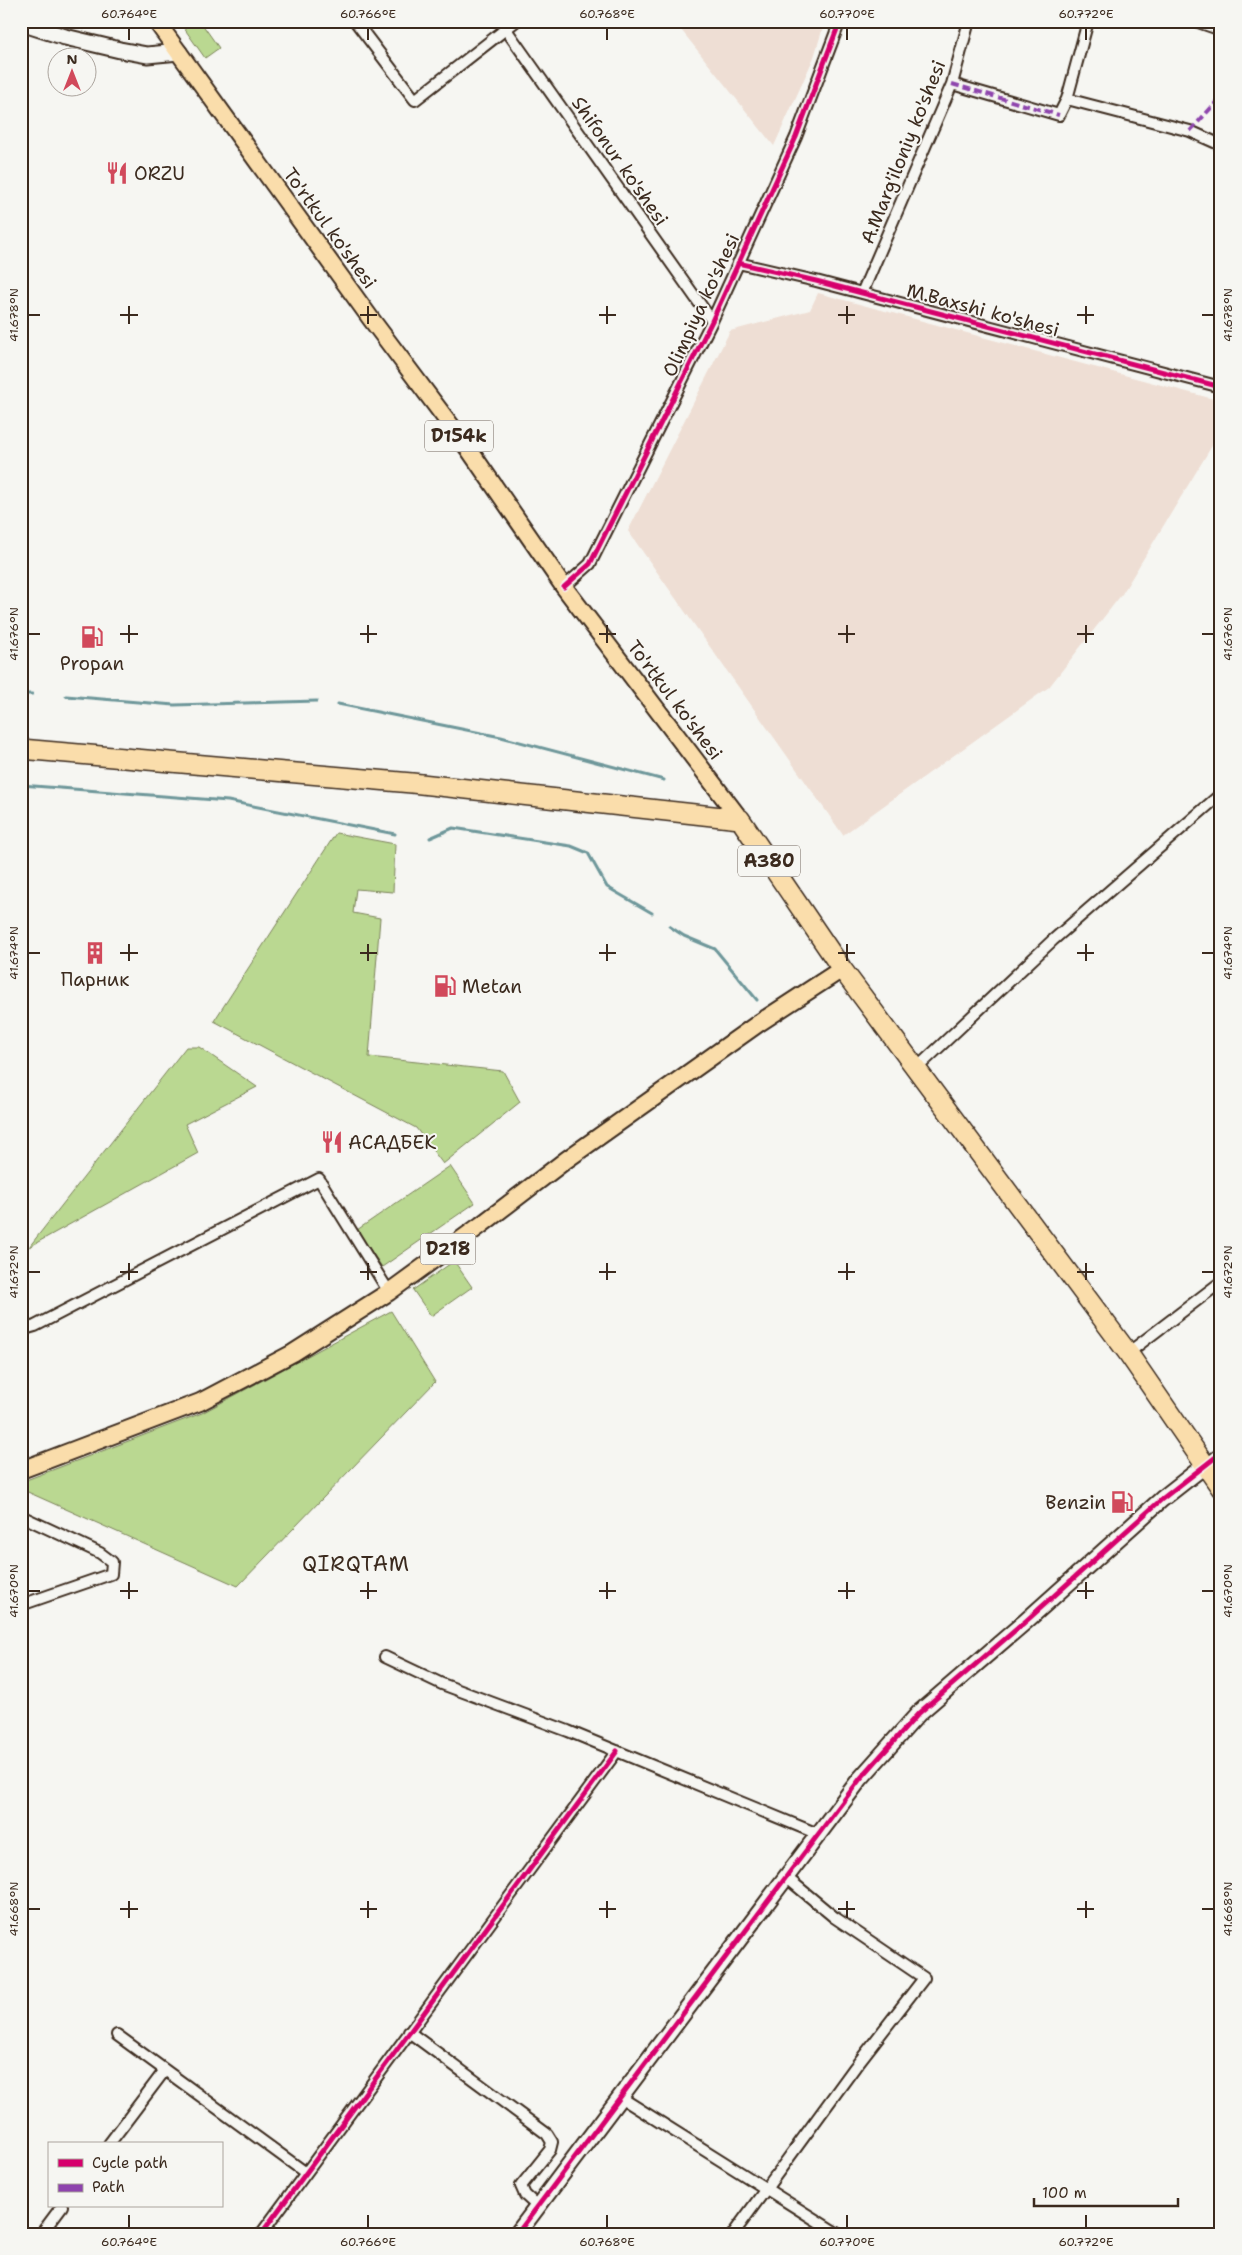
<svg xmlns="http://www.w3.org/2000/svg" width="1242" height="2255" viewBox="0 0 1242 2255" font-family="'Shantell Sans',sans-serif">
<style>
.built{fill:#eeded4}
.green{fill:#bad891;stroke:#7a8158}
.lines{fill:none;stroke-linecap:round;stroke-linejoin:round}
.stream{stroke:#6e979a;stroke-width:3}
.street-casing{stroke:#3b2a1e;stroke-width:14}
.secondary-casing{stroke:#3b2a1e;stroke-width:19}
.primary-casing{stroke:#3b2a1e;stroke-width:20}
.highway-casing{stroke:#3b2a1e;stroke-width:22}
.street{stroke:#f6f6f2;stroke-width:10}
.secondary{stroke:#f6f6f2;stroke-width:15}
.primary{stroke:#faddab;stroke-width:16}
.highway{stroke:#faddab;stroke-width:19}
.quiet{stroke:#8e44ad;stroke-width:4;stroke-dasharray:8 4;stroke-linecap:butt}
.cycleway-casing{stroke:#f6f6f2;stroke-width:8}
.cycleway{stroke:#d6006c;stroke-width:5}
.ticks{fill:none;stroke:#3b2a1e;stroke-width:2}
.labels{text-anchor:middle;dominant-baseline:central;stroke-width:4;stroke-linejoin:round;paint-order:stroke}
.shield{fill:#f6f6f2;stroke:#73675e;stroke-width:1}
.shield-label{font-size:18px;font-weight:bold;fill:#3b2a1e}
.street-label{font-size:19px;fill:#3b2a1e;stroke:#f6f6f2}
.poi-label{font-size:19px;fill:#3b2a1e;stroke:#f6f6f2;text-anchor:start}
.quarter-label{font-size:21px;letter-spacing:1px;fill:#3b2a1e;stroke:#f6f6f2}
.neatline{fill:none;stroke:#3b2a1e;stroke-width:2}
.ticks-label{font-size:12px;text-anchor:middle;fill:#3b2a1e}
</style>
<rect width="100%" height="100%" fill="#f6f6f2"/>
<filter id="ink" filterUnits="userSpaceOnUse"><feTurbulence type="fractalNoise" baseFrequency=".02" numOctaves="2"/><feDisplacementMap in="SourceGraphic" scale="10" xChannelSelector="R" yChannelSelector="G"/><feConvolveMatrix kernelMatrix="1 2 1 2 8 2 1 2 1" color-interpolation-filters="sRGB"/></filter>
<g filter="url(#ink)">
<!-- built -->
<path class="built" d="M674 21H825L814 57 774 146Z
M818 293 1221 401V431L1122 594 1049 687 843 835 628 531 730 331 810 310Z"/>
<!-- green -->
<path class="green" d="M179 21H200L219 48 205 58Z
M336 833 395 844 393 892 356 889 353 913 380 918 369 1057 503 1071 520 1102 443 1164 416 1128 214 1021Z
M186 1047H199L257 1087 185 1124 198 1153 29 1247Z
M450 1166 475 1203 382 1267 357 1230Z
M454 1261 472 1287 431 1316 413 1290Z
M391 1311 435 1382 238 1586 21 1489V1482L202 1413Z"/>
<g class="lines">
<!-- stream -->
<path class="stream" d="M21 694H32
M66 696 174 705 317 701
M338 704 501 737 664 780
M21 785 228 801 395 834
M430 838 453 828 571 846 588 853 607 887 652 913
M669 926 684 936 715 949 757 1000"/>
<defs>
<path id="street" d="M355 21 415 100 516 21
M500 21 712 321
M1195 21 1221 30
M952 84 1059 115 1067 99 1088 21
M1067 99 1190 131 1221 145
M738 263 816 281 1221 387
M862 293 952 84 969 21
M564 587 590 564 712 321 796 137 840 21
M917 1068 1053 940 1221 794
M21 1330 35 1326 319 1179 389 1292
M1128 1353 1221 1282
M1204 1466 1221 1453
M21 1516 100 1553 112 1562 111 1574 21 1605
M385 1657 442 1684 568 1731 818 1834
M409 2032 547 2134 552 2142 550 2150 521 2186 525 2195 537 2206
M117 2035 306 2173
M620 2097 838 2234
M109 2144 165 2070
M41 2234 62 2206
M261 2234 617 1751
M733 2234 855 2067 924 1978 834 1917 786 1877"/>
<path id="secondary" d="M21 23 65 37 120 50 147 55 179 52
M517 2234 860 1779 919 1713 1026 1621 1162 1499 1204 1466"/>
<path id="primary" d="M156 21 371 319 470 451 564 587 740 819
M21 1470 200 1402 293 1353 389 1292 481 1225 566 1160 759 1023 842 969"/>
<path id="highway" d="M21 749 412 783 740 819 842 969 1128 1353 1221 1488"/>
</defs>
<!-- street casing -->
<use href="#street" class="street-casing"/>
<!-- secondary casing -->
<use href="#secondary" class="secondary-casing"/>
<!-- primary casing -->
<use href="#primary" class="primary-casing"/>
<!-- highway casing -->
<use href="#highway" class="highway-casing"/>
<!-- street -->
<use href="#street" class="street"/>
<!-- secondary -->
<use href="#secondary" class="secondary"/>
<!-- primary -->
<use href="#primary" class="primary"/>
<!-- highway -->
<use href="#highway" class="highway"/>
<!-- quiet -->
<path class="quiet" d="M952 84 1059 115
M1190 131 1221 97"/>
<defs>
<path id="cycleway" d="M738 263 816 281 1221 387
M564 587 590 564 712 321 796 137 840 21
M261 2234 617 1751
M517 2234 860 1779 919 1713 1026 1621 1162 1499 1221 1453"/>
</defs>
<!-- cycleway casing -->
<use href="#cycleway" class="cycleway-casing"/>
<!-- cycleway -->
<use href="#cycleway" class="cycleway"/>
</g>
</g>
<!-- ticks -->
<path class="ticks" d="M129 28V40M368 28V40M607 28V40M847 28V40M1086 28V40M129 306V324M368 306V324M607 306V324M847 306V324M1086 306V324M28 315H40M120 315H138M360 315H377M599 315H616M838 315H855M1077 315H1094M1202 315H1214M129 625V643M368 625V643M607 625V643M847 625V643M1086 625V643M28 634H40M120 634H138M360 634H377M599 634H616M838 634H855M1077 634H1094M1202 634H1214M129 944V961M368 944V961M607 944V961M847 944V961M1086 944V961M28 953H40M120 953H138M360 953H377M599 953H616M838 953H855M1077 953H1094M1202 953H1214M129 1263V1280M368 1263V1280M607 1263V1280M847 1263V1280M1086 1263V1280M28 1272H40M120 1272H138M360 1272H377M599 1272H616M838 1272H855M1077 1272H1094M1202 1272H1214M129 1582V1599M368 1582V1599M607 1582V1599M847 1582V1599M1086 1582V1599M28 1591H40M120 1591H138M360 1591H377M599 1591H616M838 1591H855M1077 1591H1094M1202 1591H1214M129 1901V1918M368 1901V1918M607 1901V1918M847 1901V1918M1086 1901V1918M28 1909H40M120 1909H138M360 1909H377M599 1909H616M838 1909H855M1077 1909H1094M1202 1909H1214M129 2215V2228M368 2215V2228M607 2215V2228M847 2215V2228M1086 2215V2228"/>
<!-- icons -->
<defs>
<symbol id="restaurant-bare" viewBox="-9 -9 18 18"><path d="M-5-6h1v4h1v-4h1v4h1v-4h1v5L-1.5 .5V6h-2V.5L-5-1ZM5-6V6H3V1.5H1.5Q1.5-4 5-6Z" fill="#d1495b" stroke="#f6f6f2" stroke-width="2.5" paint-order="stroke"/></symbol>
<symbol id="fuel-bare" viewBox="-9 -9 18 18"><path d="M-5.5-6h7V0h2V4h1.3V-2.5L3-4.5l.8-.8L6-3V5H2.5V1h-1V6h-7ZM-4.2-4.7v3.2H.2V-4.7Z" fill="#d1495b" stroke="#f6f6f2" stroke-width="2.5" paint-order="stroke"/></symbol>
<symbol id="building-bare" viewBox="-9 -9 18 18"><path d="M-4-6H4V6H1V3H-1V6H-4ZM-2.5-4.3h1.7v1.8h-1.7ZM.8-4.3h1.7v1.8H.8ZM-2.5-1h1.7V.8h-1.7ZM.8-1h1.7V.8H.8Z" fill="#d1495b" stroke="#f6f6f2" stroke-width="2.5" paint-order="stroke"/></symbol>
</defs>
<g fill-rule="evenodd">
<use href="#restaurant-bare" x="101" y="157" width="32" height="32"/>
<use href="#fuel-bare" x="76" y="621" width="32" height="32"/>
<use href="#building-bare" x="79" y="937" width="32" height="32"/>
<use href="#fuel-bare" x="429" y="970" width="32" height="32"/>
<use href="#restaurant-bare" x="316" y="1126" width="32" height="32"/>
<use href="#fuel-bare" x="1106" y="1486" width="32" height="32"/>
</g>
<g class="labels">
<!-- shield labels -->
<g class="shield">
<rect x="425" y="420.5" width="68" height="31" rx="4"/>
<rect x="738" y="845.5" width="62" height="31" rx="4"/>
<rect x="420.5" y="1233.5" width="55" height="31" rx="4"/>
</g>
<g class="shield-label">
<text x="459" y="436">D154k</text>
<text x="769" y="861">A380</text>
<text x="448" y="1249">D218</text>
</g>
<!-- street labels -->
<g class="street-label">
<text transform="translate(903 152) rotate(-68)">A.Marg'iloniy ko'shesi</text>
<text transform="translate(620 161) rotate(55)">Shifonur ko'shesi</text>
<text transform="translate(330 228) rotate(54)">To'rtkul ko'shesi</text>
<text transform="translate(701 305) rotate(-65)">Olimpiya ko'shesi</text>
<text transform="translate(983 310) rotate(15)">M.Baxshi ko'shesi</text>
<text transform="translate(675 700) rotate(53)">To'rtkul ko'shesi</text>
</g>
<!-- poi labels -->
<g class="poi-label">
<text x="134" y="173">ORZU</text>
<text x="92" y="663" text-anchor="middle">Propan</text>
<text x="95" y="979" text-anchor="middle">Парник</text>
<text x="462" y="986">Metan</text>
<text x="348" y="1142">АСАДБЕК</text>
<text x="1106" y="1502" text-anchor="end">Benzin</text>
</g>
<!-- quarter labels -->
<g class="quarter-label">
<text x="356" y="1564">QIRQTAM</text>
</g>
</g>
<!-- margin -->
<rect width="1242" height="2255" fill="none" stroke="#f6f6f2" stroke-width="55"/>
<!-- legend -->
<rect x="48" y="2142" width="175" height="65" fill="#f6f6f2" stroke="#aba49d"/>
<rect x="58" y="2159" width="25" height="8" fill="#d6006c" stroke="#aba49d"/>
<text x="92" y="2168" font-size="15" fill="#3b2a1e">Cycle path</text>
<rect x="58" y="2184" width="25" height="8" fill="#8e44ad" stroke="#aba49d"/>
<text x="92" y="2192" font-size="15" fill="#3b2a1e">Path</text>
<!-- north arrow -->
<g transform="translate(72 72)"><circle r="24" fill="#f6f6f2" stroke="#aba49d"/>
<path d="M0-4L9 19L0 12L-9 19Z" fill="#d1495b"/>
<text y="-8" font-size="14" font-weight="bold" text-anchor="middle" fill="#3b2a1e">N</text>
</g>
<!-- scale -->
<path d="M1034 2198v8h144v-8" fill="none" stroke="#3b2a1e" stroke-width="2.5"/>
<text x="1042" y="2198" font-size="15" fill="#3b2a1e" stroke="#f6f6f2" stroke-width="4" paint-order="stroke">100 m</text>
<rect x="28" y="28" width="1186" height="2200" class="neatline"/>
<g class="ticks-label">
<text x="129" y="18">60.764°E</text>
<text x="368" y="18">60.766°E</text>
<text x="607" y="18">60.768°E</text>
<text x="847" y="18">60.770°E</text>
<text x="1086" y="18">60.772°E</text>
<text transform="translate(14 315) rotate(-90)" y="4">41.678°N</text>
<text transform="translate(1228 315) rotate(-90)" y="4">41.678°N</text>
<text transform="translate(14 634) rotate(-90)" y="4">41.676°N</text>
<text transform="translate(1228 634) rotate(-90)" y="4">41.676°N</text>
<text transform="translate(14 953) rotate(-90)" y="4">41.674°N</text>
<text transform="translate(1228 953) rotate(-90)" y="4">41.674°N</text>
<text transform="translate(14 1272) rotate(-90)" y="4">41.672°N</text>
<text transform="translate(1228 1272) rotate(-90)" y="4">41.672°N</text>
<text transform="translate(14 1591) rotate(-90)" y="4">41.670°N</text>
<text transform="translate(1228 1591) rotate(-90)" y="4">41.670°N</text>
<text transform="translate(14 1909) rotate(-90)" y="4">41.668°N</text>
<text transform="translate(1228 1909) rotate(-90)" y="4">41.668°N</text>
<text x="129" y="2246">60.764°E</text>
<text x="368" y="2246">60.766°E</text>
<text x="607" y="2246">60.768°E</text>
<text x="847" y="2246">60.770°E</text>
<text x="1086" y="2246">60.772°E</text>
</g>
</svg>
